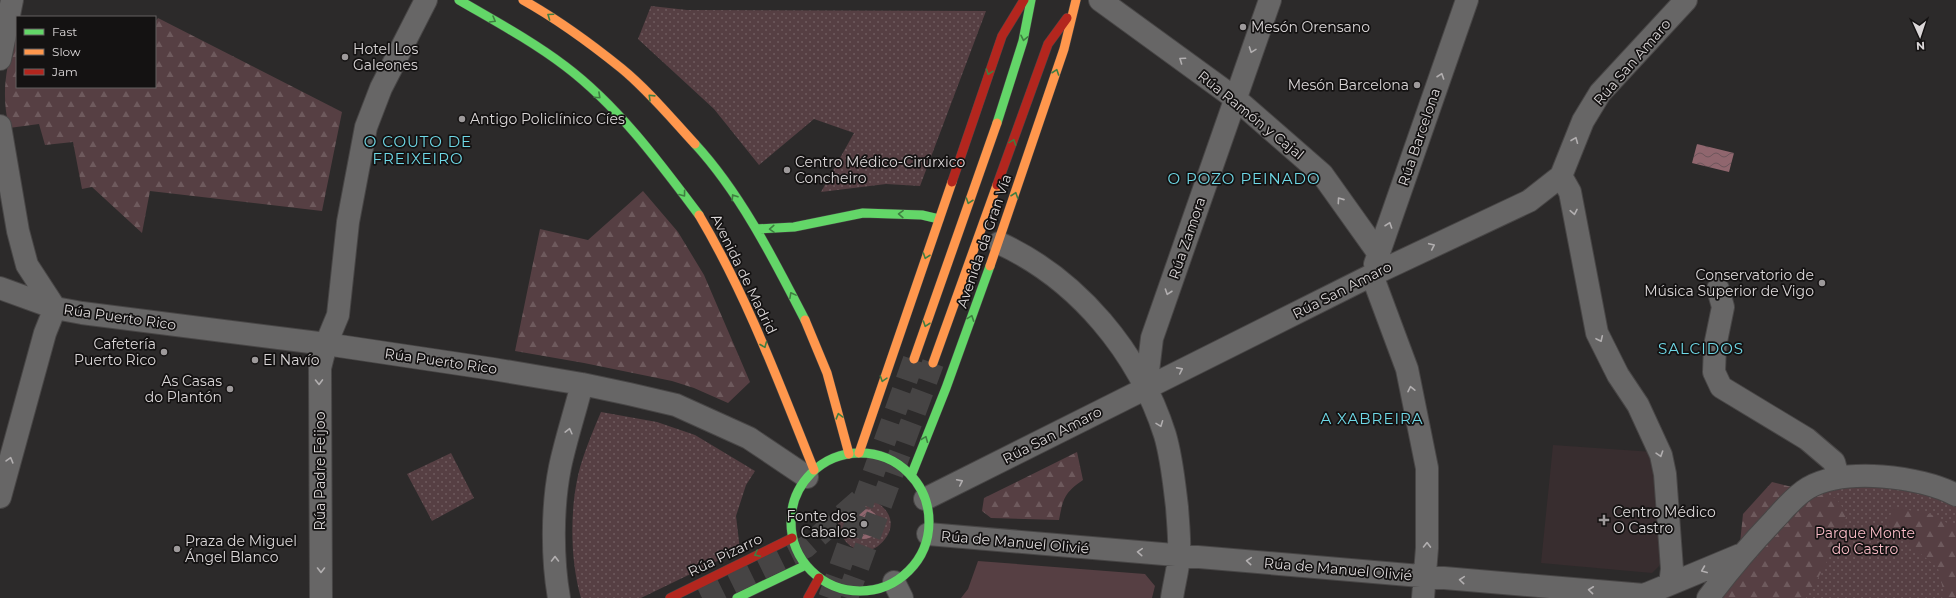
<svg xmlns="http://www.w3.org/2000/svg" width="1956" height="598" viewBox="0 0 1956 598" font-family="Montserrat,sans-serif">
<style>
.built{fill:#382d2f}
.grass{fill:url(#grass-dots);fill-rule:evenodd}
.forest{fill:url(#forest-firs)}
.garden{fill:#563f43}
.water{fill:url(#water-waves)}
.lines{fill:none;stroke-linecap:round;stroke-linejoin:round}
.primary-tunnel{stroke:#464444;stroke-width:22;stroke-dasharray:22 11;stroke-linecap:butt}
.street-casing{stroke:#484646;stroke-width:24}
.fast-casing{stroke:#484646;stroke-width:10}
.slow-casing{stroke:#484646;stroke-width:10}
.jam-casing{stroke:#484646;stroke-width:10}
.street{stroke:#676666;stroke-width:22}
.fast{stroke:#63d668;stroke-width:9}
.slow{stroke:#ff974d;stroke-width:9}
.jam{stroke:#b3261e;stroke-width:9}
.oneway{stroke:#3f7e41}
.oneway2{stroke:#b2afb0}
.poi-dot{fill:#9e9a9b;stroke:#141212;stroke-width:1.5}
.labels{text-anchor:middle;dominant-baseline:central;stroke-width:3.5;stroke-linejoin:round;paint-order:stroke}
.poi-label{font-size:14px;fill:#dbd7d8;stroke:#141212;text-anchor:start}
.street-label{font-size:14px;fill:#dbd7d8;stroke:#141212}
.park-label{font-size:14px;fill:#fabcc7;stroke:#141212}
.neighbourhood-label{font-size:15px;letter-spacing:1px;fill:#6fd9e7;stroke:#141212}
</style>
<defs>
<pattern id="grass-dots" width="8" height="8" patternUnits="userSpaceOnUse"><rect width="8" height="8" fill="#563f43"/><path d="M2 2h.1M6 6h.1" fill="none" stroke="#6e5a5d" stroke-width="1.8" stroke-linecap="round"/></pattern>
<pattern id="forest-firs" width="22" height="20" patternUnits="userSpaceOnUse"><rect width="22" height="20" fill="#563f43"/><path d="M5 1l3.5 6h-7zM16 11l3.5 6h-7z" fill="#6e5a5d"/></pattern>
<pattern id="water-waves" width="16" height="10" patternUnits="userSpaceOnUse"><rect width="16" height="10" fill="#90666e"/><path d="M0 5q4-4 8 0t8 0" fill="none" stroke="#6d555a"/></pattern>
</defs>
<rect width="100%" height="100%" fill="#2c2a2a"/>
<!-- built -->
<path class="built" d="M1553 445 1653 452 1663 556 1659 566 1652 573 1541 563Z"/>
<!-- grass -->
<path class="grass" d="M651 6 687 10 986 11 920 186 886 184 821 192 854 133 814 119 759 165 714 109 638 39Z
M601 412 657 422 695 435 755 471 746 485 736 516 740 550 641 598H581C569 557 569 496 584 455 589 440 595 426 601 412Z
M451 453 474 498 432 521 407 474Z
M1872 483 1913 491 1956 505V598H1722L1751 561 1796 510 1837 485Z
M863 498C883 500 900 520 885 539 855 578 809 508 863 498ZM866 509 874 514 878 522 849 524C851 514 856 510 866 509Z"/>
<!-- forest -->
<path class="forest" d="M158 18 342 112 322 211 150 191 142 233 92 187 82 189 73 142 45 145 39 124 9 128C1 92 6 72 14 37L17 38V87H155V22Z
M643 191 678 232 704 275 750 382 728 403 694 388 672 381 584 363 515 351 540 229 588 240Z
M1077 452 1083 480C1064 493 1063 499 1059 520L991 518 982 511 984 498Z
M1772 482 1836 498 1847 514C1837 544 1823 571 1806 598H1725L1740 543 1743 514Z
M1894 507 1933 515 1956 528V598H1942L1944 594 1938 568 1886 525Z"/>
<!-- garden -->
<path class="garden" d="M978 561 1145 574 1155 586 1152 598H961L968 589Z"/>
<!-- water -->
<path class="water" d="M1697 144 1734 153 1729 172 1692 163Z
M849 524a15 15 0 1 1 30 0a15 15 0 1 1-30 0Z"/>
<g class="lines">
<!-- primary-tunnel -->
<path class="primary-tunnel" d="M702 598 806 547 864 496
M829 598 914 359
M847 598 933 363"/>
<defs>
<path id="street" d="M1100 0 1236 99 1322 174 1379 254
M0 59 12 0
M0 126 18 231 27 265 55 308
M1561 176 1570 192 1597 333 1618 375 1638 405 1661 455 1665 474 1672 569 1670 584
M999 243C1078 279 1139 353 1165 435 1172 459 1174 483 1177 507 1178 523 1180 540 1179 556 1178 570 1174 584 1172 598
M1375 264 1467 0
M1372 275 1407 369 1427 468V548L1423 598
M0 288 55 308 82 313 326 344 493 369 582 384 629 394 676 405 749 438 807 477
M1718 289 1723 307 1715 346 1714 372 1721 387 1807 439 1834 462 1838 477
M1146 388 1152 338 1270 0
M0 497 45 333 55 308
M925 499 1372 275 1529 201 1561 176 1583 121 1600 93 1686 0
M928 534 1644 595 1740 555
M894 582 902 598
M321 598 320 368 326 344 338 315 348 222 366 127 381 88 426 0
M559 598C552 558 552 507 560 467 566 439 575 412 582 384
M1708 598C1729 570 1751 544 1775 519 1785 508 1796 495 1808 488 1845 467 1920 476 1956 495"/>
<path id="fast" d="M459 0C495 21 532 41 565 66 618 106 660 163 699 215
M997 123 1023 41 1031 0
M695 144C741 194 774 260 805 320
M756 229 794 227 863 213 922 215 939 219
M791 522a69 69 0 1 1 138 0a69 69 0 1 1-138 0Z
M911 476 946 388 990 266
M737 598 806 565"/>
<path id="slow" d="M523 0C557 19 590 43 621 68 648 90 671 118 695 144
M699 215C747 296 779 383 814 470
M990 266 1064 49 1076 0
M805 320 827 373 849 454
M914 359 997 123
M933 363 997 185
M859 453 952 182"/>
<path id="jam" d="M952 182 1002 36 1024 0
M997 185 1048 44 1067 18
M670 598 792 538
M808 598 819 578"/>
</defs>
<!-- street casing -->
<use href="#street" class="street-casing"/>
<!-- fast casing -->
<use href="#fast" class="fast-casing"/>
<!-- slow casing -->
<use href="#slow" class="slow-casing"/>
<!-- jam casing -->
<use href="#jam" class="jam-casing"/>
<!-- street -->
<use href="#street" class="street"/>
<!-- fast -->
<use href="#fast" class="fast"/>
<!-- slow -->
<use href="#slow" class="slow"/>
<!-- jam -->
<use href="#jam" class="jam"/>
</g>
<!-- one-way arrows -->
<defs><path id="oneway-chevron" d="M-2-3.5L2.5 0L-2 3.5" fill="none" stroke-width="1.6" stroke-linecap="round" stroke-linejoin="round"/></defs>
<g class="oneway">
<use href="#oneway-chevron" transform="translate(550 16) rotate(-145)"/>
<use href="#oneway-chevron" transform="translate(493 20) rotate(30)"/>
<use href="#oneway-chevron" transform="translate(1024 38) rotate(102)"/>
<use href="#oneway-chevron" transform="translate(989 72) rotate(109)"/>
<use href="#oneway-chevron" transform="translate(1056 72) rotate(-71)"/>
<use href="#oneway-chevron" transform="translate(598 96) rotate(43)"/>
<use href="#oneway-chevron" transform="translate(651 97) rotate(-136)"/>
<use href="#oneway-chevron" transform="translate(1013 142) rotate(-70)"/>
<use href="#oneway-chevron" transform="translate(683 194) rotate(53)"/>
<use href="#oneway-chevron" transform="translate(1015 195) rotate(-71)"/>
<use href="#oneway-chevron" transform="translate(734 197) rotate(-123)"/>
<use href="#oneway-chevron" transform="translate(969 201) rotate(109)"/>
<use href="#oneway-chevron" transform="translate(901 214) rotate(-178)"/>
<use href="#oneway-chevron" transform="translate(772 229) rotate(177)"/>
<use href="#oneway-chevron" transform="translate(926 256) rotate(109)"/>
<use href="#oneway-chevron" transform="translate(792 295) rotate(-118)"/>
<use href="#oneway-chevron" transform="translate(971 318) rotate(-70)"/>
<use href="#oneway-chevron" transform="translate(926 324) rotate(109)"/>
<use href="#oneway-chevron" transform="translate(764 345) rotate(68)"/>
<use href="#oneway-chevron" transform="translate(883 379) rotate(108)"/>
<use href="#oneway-chevron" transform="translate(839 416) rotate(-105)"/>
<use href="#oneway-chevron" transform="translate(925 439) rotate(-68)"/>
<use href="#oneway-chevron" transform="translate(757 554) rotate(153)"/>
</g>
<g class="oneway2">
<use href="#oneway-chevron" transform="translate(1252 50) rotate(110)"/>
<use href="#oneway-chevron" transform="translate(1182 60) rotate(-145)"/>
<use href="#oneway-chevron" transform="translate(1441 76) rotate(-71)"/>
<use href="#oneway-chevron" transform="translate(1575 140) rotate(-68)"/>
<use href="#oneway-chevron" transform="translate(1340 200) rotate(-125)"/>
<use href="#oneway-chevron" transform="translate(1574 212) rotate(79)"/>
<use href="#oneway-chevron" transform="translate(1389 225) rotate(-71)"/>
<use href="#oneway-chevron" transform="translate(1432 246) rotate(-25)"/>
<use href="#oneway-chevron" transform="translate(1168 292) rotate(109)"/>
<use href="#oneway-chevron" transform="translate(1600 339) rotate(65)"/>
<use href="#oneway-chevron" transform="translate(1180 370) rotate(-26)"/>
<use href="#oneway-chevron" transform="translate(319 382) rotate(89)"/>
<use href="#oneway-chevron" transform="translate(1411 389) rotate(-102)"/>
<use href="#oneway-chevron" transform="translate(1160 424) rotate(69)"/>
<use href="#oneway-chevron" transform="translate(569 431) rotate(-76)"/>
<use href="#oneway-chevron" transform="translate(1660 454) rotate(72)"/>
<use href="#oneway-chevron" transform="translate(10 460) rotate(-74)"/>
<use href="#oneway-chevron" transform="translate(960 482) rotate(-26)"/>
<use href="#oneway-chevron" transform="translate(1427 545) rotate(-89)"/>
<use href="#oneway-chevron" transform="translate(1140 552) rotate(-176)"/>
<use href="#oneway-chevron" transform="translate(555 559) rotate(-90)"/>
<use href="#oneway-chevron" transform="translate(1249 561) rotate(-175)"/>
<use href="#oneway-chevron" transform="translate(321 570) rotate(90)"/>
<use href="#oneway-chevron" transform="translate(1704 570) rotate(158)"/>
<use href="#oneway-chevron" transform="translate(1462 580) rotate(-175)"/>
<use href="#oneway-chevron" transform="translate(1591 590) rotate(-174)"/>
</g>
<!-- markers -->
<g class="poi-dot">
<circle cx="1243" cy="27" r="4"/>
<circle cx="345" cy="57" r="4"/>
<circle cx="1417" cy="85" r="4"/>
<circle cx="462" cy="119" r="4"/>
<circle cx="787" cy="170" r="4"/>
<circle cx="1822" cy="283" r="4"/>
<circle cx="164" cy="352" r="4"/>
<circle cx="255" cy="360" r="4"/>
<circle cx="230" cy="389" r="4"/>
<path d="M1602 514h4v4h4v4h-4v4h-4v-4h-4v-4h4z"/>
<circle cx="864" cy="524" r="4"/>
<circle cx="177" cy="549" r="4"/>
</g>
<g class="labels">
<!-- poi labels -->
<g class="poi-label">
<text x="1251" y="27">Mesón Orensano</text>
<text x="353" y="49">Hotel Los<tspan x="353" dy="16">Galeones</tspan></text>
<text x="1409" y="85" text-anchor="end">Mesón Barcelona</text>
<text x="470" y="119">Antigo Policlínico Cíes</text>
<text x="795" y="162">Centro Médico-Cirúrxico<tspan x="795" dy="16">Concheiro</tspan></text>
<text x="1814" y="275" text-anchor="end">Conservatorio de<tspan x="1814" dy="16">Música Superior de Vigo</tspan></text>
<text x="156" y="344" text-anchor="end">Cafetería<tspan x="156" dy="16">Puerto Rico</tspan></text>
<text x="263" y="360">El Navío</text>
<text x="222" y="381" text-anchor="end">As Casas<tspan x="222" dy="16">do Plantón</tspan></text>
<text x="1613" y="512">Centro Médico<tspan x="1613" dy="16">O Castro</tspan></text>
<text x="856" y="516" text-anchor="end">Fonte dos<tspan x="856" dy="16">Cabalos</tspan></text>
<text x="185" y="541">Praza de Miguel<tspan x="185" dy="16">Ángel Blanco</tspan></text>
</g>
<!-- street labels -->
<g class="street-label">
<text transform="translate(1632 62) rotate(-49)">Rúa San Amaro</text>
<text transform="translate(1251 115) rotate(39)">Rúa Ramón y Cajal</text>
<text transform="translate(1419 137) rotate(-71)">Rúa Barcelona</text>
<text transform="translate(1187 238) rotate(-71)">Rúa Zamora</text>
<text transform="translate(984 241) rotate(-71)">Avenida da Gran Vía</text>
<text transform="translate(744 274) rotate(64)">Avenida de Madrid</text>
<text transform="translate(1342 290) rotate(-27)">Rúa San Amaro</text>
<text transform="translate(120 317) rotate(8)">Rúa Puerto Rico</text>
<text transform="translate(441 361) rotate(8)">Rúa Puerto Rico</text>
<text transform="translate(1052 435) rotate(-27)">Rúa San Amaro</text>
<text transform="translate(320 471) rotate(-90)">Rúa Padre Feijoo</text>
<text transform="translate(1015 542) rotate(5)">Rúa de Manuel Olivié</text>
<text transform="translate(725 555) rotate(-26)">Rúa Pizarro</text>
<text transform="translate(1338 569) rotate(5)">Rúa de Manuel Olivié</text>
</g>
<!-- park labels -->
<g class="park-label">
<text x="1865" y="533">Parque Monte<tspan x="1865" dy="16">do Castro</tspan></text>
</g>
<!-- neighbourhood labels -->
<g class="neighbourhood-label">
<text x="418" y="141">O COUTO DE<tspan x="418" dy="17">FREIXEIRO</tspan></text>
<text x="1244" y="178">O POZO PEINADO</text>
<text x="1701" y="348">SALCIDOS</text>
<text x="1372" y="418">A XABREIRA</text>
</g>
</g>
<!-- legend -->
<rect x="16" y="16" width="140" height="72" fill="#141212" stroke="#646161"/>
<rect x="24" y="29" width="20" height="6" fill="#63d668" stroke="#646161"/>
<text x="52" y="36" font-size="12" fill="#dbd7d8">Fast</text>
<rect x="24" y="49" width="20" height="6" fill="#ff974d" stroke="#646161"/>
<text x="52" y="56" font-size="12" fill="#dbd7d8">Slow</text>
<rect x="24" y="69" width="20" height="6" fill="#b3261e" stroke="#646161"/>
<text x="52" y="76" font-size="12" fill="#dbd7d8">Jam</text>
<!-- north arrow -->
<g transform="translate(1920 36) rotate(177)" stroke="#141212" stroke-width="3" paint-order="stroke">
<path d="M0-3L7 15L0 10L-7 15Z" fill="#dbd7d8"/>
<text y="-6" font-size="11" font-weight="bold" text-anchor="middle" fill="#dbd7d8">N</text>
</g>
</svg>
